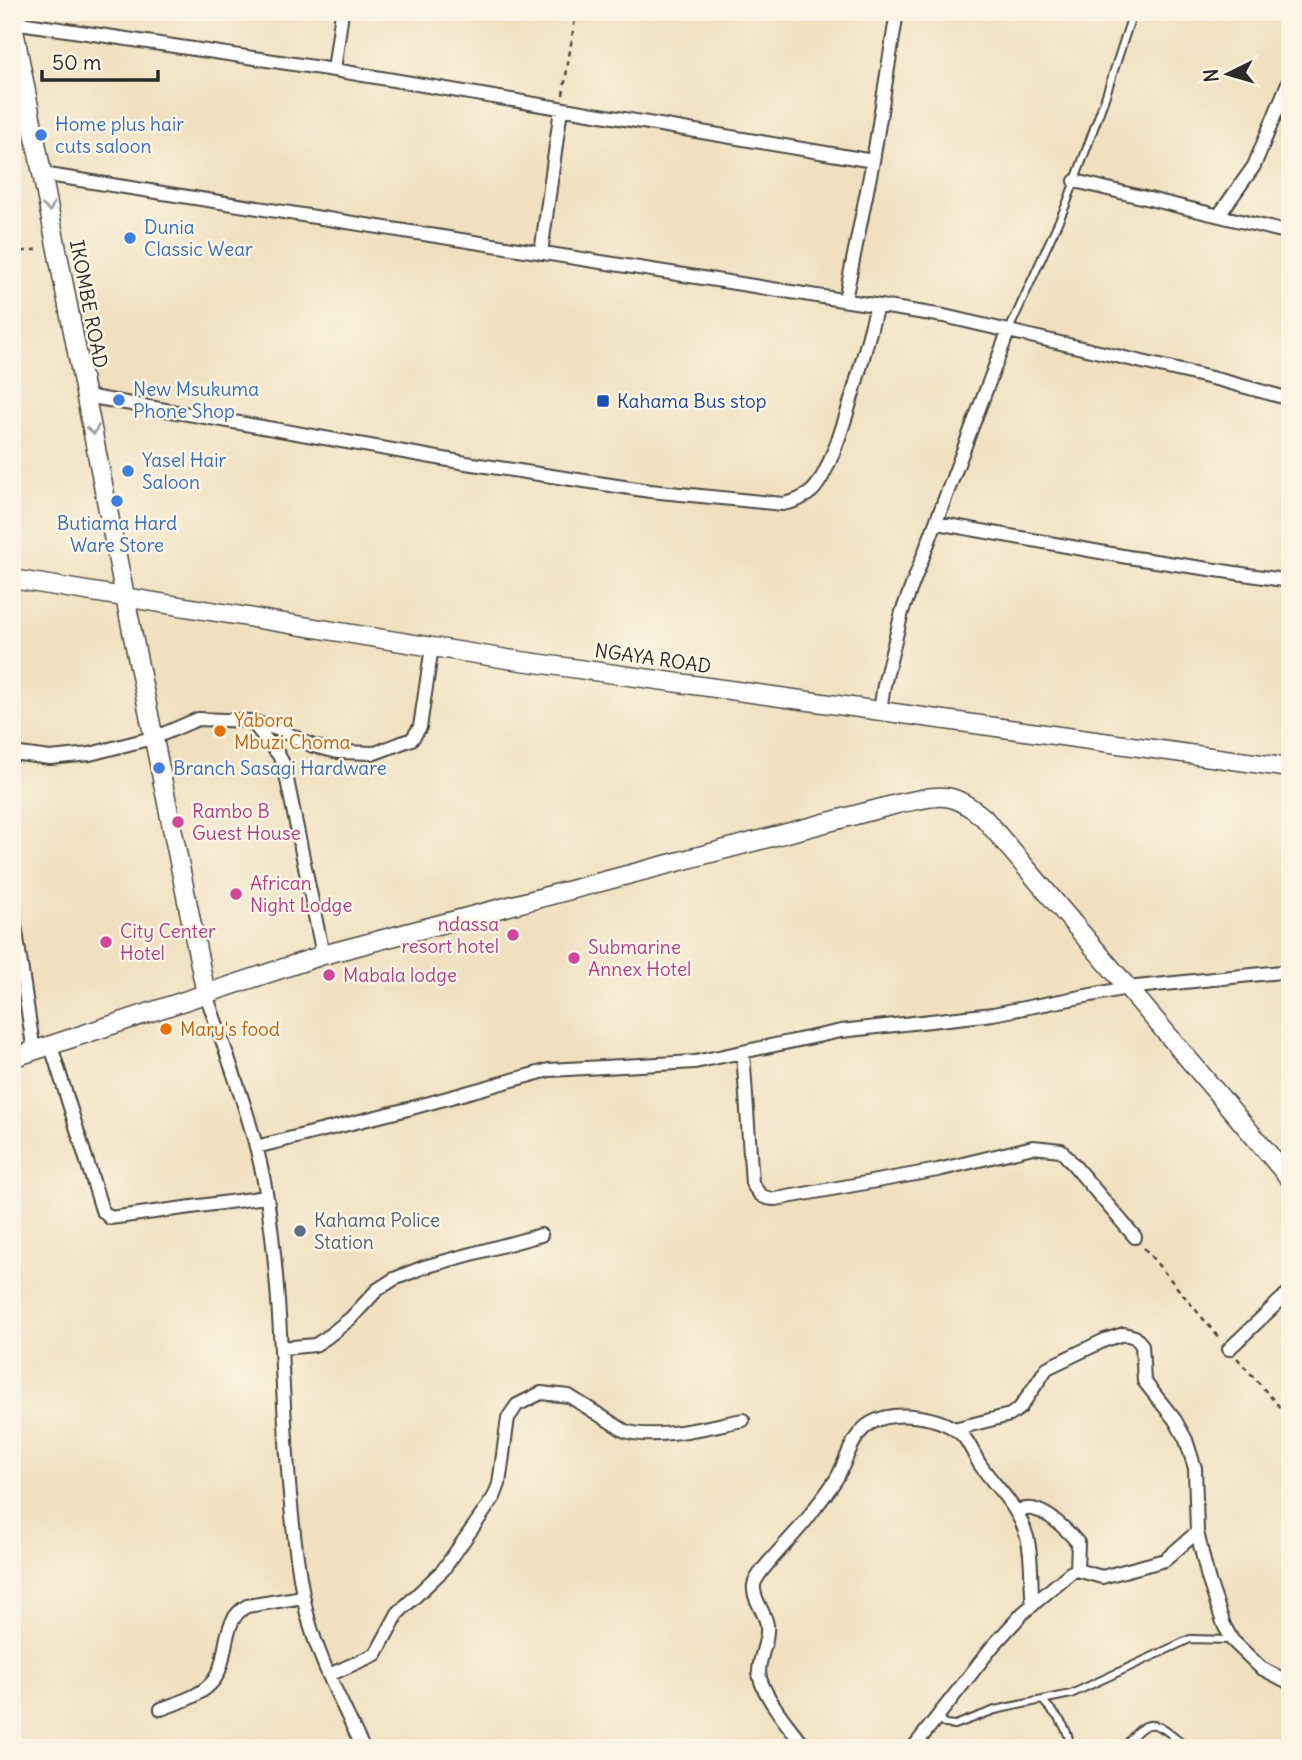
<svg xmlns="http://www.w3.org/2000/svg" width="1302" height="1760" viewBox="0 0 1302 1760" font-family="Delius,sans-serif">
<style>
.built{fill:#f5d3c1}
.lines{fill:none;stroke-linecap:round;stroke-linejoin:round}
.lane-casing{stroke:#494641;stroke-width:10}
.street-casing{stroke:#494641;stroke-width:16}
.secondary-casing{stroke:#494641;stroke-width:21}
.path{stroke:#494641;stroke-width:2.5;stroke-dasharray:5 5;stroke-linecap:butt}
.lane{stroke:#fff;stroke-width:6}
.street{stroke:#fff;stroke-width:12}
.secondary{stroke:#fff;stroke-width:18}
.oneway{stroke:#a0a0a0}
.shop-dot{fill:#3f7fe0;stroke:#fcf5e5;stroke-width:2.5}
.transit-dot{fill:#1a4fb4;stroke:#fcf5e5;stroke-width:2.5}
.food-dot{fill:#e8710a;stroke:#fcf5e5;stroke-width:2.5}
.hotel-dot{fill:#d1479c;stroke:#fcf5e5;stroke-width:2.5}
.service-dot{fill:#5c6f8a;stroke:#fcf5e5;stroke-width:2.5}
.labels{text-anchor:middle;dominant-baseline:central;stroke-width:5;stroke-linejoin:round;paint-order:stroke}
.shop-label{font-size:19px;fill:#366cbe;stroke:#fcf5e5;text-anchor:start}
.street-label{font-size:19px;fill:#2b2b2b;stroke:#fcf5e5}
.transit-label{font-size:19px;fill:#164399;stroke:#fcf5e5;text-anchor:start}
.food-label{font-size:19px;fill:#c56008;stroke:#fcf5e5;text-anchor:start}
.hotel-label{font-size:19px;fill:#b23c85;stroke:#fcf5e5;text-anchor:start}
.service-label{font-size:19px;fill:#4e5e75;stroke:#fcf5e5;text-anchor:start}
</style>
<rect width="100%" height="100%" fill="#fcf5e5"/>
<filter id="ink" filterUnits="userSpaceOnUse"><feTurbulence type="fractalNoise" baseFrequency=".0143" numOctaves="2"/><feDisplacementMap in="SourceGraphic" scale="14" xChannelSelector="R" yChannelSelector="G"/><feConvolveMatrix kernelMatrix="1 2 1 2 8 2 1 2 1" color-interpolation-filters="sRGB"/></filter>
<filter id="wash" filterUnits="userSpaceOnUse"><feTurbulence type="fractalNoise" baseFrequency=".00686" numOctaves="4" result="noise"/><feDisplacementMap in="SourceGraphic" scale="28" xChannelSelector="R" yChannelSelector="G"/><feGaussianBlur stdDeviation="1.57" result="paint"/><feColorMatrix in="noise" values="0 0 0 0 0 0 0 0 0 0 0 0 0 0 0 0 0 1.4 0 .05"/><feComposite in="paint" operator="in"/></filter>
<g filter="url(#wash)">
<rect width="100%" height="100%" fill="#f0e0c0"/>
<!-- built -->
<path class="built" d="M203 12H300L298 25Z"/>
</g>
<g filter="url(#ink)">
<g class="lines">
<defs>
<path id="lane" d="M1009 330 1066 205 1105 98 1133 12
M1043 1701C1059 1719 1067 1724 1071 1748
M937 1718 945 1724 955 1725 995 1710 1071 1694 1190 1639 1232 1640
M1124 1748C1150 1711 1157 1724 1188 1748"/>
<path id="street" d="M13 22 334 70 873 161
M334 70 342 12
M42 174 944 316 1220 380 1290 399
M1075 181 1290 233
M1219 215 1254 166 1290 78
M541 253 561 109
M845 300 873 161 897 12
M86 396 466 463 650 491 783 504C794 502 803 499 812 491 837 468 866 344 877 306
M937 523 1128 557 1290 581
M880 710 884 685 902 612 1008 332
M252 722 278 754 284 765 323 955
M12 753 50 758 90 754 156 737 198 719 251 721 280 730 313 746 338 752 375 753 412 739 420 727 432 647
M12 905 34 1052
M206 994C228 1060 256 1128 267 1198 287 1329 279 1463 303 1595 312 1648 340 1699 363 1748
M51 1046 102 1210 110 1218 266 1197
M743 1052 752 1183C759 1195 763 1199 776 1199L938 1170 1033 1147 1061 1150 1135 1237
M256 1147 408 1109 549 1070 695 1062 841 1031 993 1014 1127 988 1290 971
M282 1348 315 1345 326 1338 351 1318 377 1290 394 1279 424 1267 541 1235
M1229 1349 1290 1291
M954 1429 1010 1415 1020 1408 1047 1368 1105 1340 1124 1334 1135 1337 1142 1345 1144 1381 1175 1420 1186 1440 1195 1468 1197 1532 1208 1578 1224 1625 1232 1640 1261 1668 1290 1683
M1016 1510C1021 1510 1028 1508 1033 1509 1050 1513 1067 1530 1078 1543L1077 1570
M329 1675 376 1654 398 1613 443 1570 481 1516 494 1497 499 1484 508 1418 517 1405 541 1393 569 1396 625 1431C656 1441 710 1426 743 1420
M161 1709C179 1702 202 1696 214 1680 230 1658 220 1620 247 1606L303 1597
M806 1748C792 1731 760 1693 759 1672 759 1656 769 1641 767 1625 765 1611 752 1599 754 1585 756 1571 799 1532 810 1515 819 1502 830 1490 838 1476 847 1459 853 1433 871 1423 895 1409 942 1416 962 1435 970 1443 974 1456 981 1466 998 1490 1019 1507 1027 1537 1033 1559 1030 1582 1033 1605
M913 1748 992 1647 1023 1613 1070 1573 1077 1570 1102 1577 1165 1560 1197 1532"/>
<path id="secondary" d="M12 20 125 597 206 994
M12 579 507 659 1290 768
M12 1058 323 955 897 804C939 796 949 788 984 818L1290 1179"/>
</defs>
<!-- lane casing -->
<use href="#lane" class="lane-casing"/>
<!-- street casing -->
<use href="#street" class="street-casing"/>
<!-- secondary casing -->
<use href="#secondary" class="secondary-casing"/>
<!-- path -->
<path class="path" d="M563 95 576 12
M12 253 40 249
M1144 1248 1221 1340
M1237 1358 1290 1419"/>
<!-- lane -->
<use href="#lane" class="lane"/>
<!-- street -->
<use href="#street" class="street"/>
<!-- secondary -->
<use href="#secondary" class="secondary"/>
</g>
<!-- one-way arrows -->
<defs><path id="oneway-chevron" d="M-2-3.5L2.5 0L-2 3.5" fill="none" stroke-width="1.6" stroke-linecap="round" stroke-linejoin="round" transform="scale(1.75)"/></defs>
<g class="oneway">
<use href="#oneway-chevron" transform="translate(49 207) rotate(79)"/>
<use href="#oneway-chevron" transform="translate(93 430) rotate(79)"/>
</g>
</g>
<!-- markers -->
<g class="shop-dot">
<circle cx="41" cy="135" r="7"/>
<circle cx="130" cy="238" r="7"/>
<circle cx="119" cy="400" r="7"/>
<circle cx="128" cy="471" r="7"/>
<circle cx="117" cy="501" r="7"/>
<circle cx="159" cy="768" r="7"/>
</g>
<rect class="transit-dot" x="596" y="394" width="14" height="14" rx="3.5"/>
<g class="food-dot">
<circle cx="220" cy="731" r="7"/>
<circle cx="166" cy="1029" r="7"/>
</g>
<g class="hotel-dot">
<circle cx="178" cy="822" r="7"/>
<circle cx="236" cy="894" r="7"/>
<circle cx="513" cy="935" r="7"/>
<circle cx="106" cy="942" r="7"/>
<circle cx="574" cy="958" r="7"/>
<circle cx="329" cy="975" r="7"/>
</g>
<circle class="service-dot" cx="300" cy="1231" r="7"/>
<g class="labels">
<!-- shop labels -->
<g class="shop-label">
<text x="55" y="124">Home plus hair<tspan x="55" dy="22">cuts saloon</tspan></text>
<text x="144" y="227">Dunia<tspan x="144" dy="22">Classic Wear</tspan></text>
<text x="133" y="389">New Msukuma<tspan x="133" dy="22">Phone Shop</tspan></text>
<text x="142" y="460">Yasel Hair<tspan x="142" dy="22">Saloon</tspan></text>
<text x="117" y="523" text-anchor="middle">Butiama Hard<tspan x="117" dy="22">Ware Store</tspan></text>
<text x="173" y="768">Branch Sasagi Hardware</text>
</g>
<!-- street labels -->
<g class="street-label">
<text transform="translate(89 304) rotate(79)">IKOMBE ROAD</text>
<text transform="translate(653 658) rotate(8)">NGAYA ROAD</text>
</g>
<!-- transit labels -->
<g class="transit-label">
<text x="617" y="401">Kahama Bus stop</text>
</g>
<!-- food labels -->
<g class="food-label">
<text x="234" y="720">Yabora<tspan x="234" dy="22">Mbuzi Choma</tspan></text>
<text x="180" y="1029">Mary's food</text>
</g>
<!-- hotel labels -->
<g class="hotel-label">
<text x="192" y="811">Rambo B<tspan x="192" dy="22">Guest House</tspan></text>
<text x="250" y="883">African<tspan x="250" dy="22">Night Lodge</tspan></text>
<text x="499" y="924" text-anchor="end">ndassa<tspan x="499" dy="22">resort hotel</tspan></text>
<text x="120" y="931">City Center<tspan x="120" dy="22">Hotel</tspan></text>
<text x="588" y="947">Submarine<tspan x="588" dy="22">Annex Hotel</tspan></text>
<text x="343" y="975">Mabala lodge</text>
</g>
<!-- service labels -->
<g class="service-label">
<text x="314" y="1220">Kahama Police<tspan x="314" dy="22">Station</tspan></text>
</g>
</g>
<!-- margin -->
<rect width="1302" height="1760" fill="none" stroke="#fcf5e5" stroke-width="42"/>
<!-- north arrow -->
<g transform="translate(1228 74) rotate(265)" stroke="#fcf5e5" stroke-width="5" paint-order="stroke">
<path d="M0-5L12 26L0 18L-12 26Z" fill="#2b2b2b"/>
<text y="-10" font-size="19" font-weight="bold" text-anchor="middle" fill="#2b2b2b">N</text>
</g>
<!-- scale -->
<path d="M42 70v10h116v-10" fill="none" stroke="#2b2b2b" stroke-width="3.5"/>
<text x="52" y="70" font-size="21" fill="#2b2b2b" stroke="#fcf5e5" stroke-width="5" paint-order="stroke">50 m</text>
</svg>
